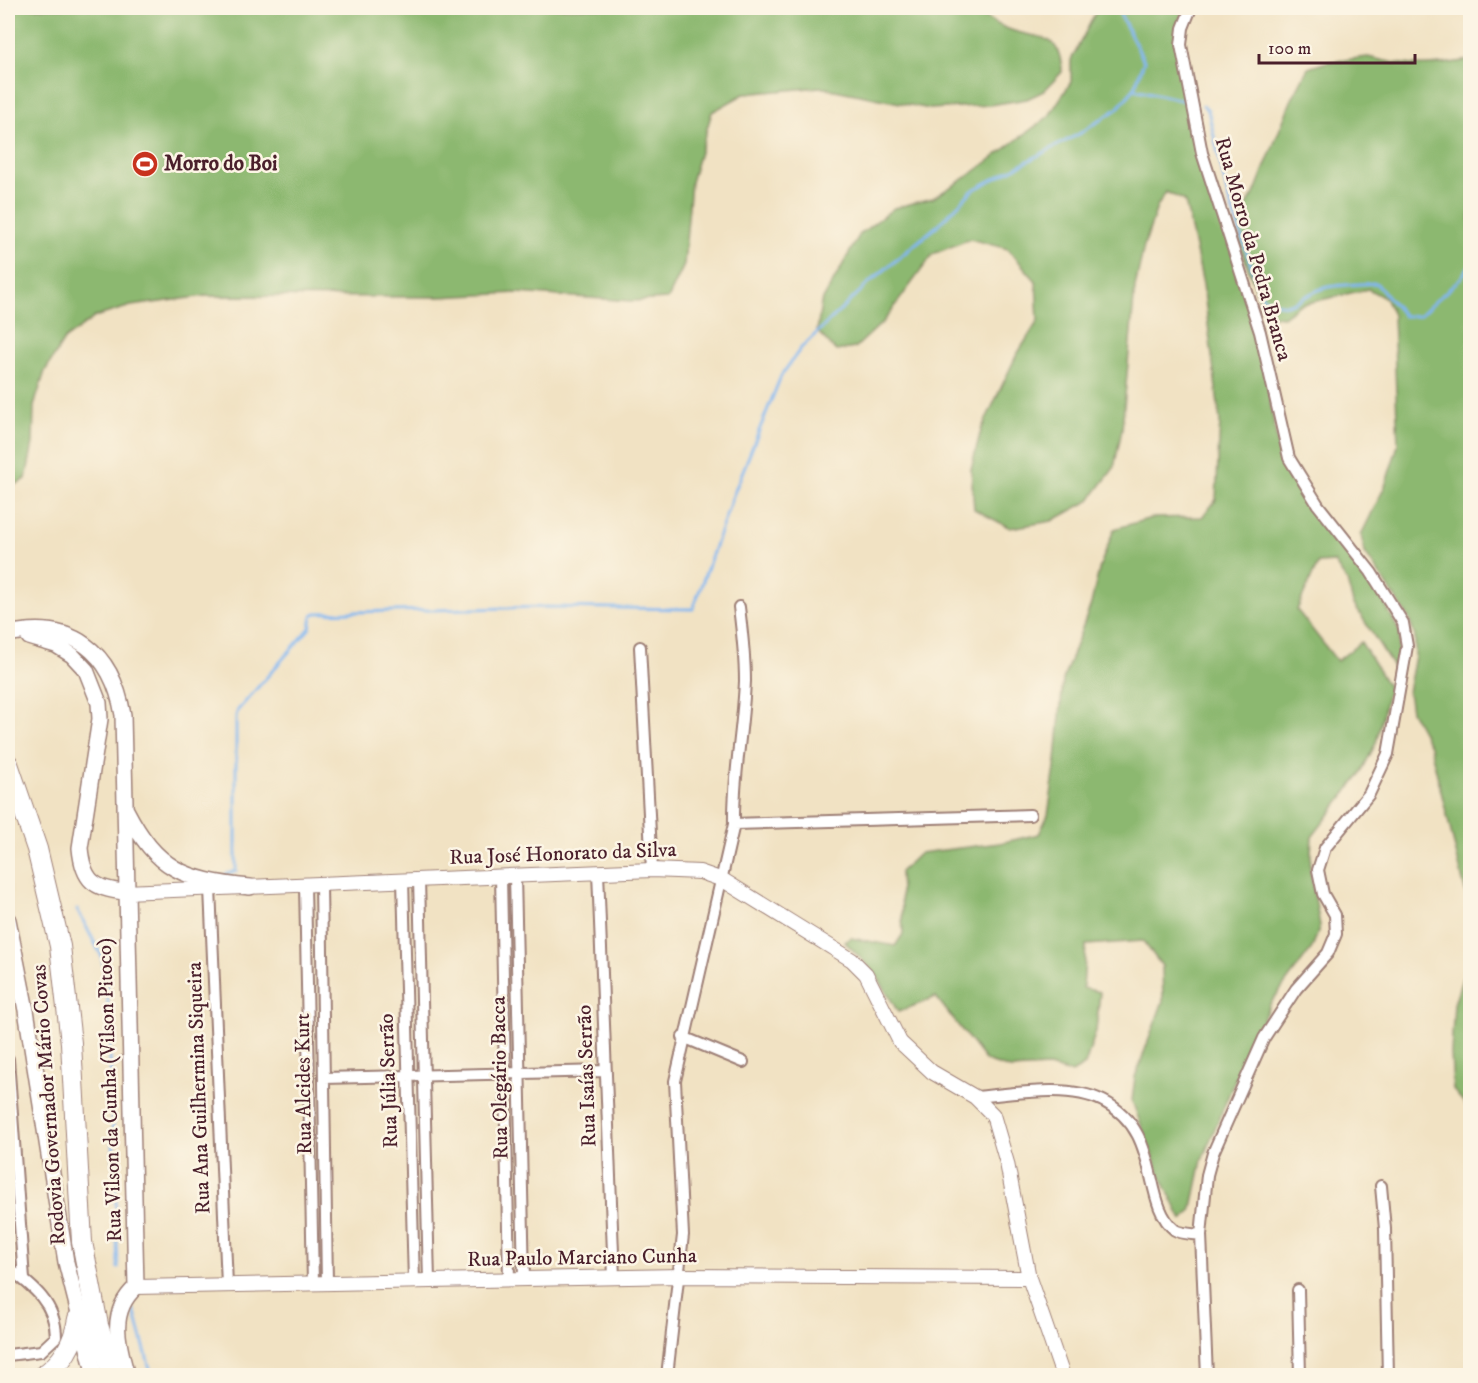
<svg xmlns="http://www.w3.org/2000/svg" width="1478" height="1383" viewBox="0 0 1478 1383" font-family="'IM FELL DW Pica',serif">
<style>
.forest{fill:#8cb86f;stroke:#6b6c4d;stroke-width:1.5}
.lines{fill:none;stroke-linecap:round;stroke-linejoin:round}
.stream{stroke:#82b7f0;stroke-width:3}
.minor-casing{stroke:#9e8077;stroke-width:14}
.tertiary-casing{stroke:#9e8077;stroke-width:16}
.secondary-casing{stroke:#9e8077;stroke-width:18}
.motorway-casing{stroke:#9e8077;stroke-width:22}
.minor{stroke:#fff;stroke-width:10}
.tertiary{stroke:#fff;stroke-width:14}
.secondary{stroke:#fff;stroke-width:15}
.motorway{stroke:#fff;stroke-width:20}
.labels{text-anchor:middle;dominant-baseline:central;stroke-width:5;stroke-linejoin:round;paint-order:stroke}
.poi-label{font-size:21px;font-weight:bold;fill:#4a1f2b;stroke:#fcf5e5;text-anchor:start}
.street-label{font-size:21px;fill:#4a1f2b;stroke:#fcf5e5}
</style>
<rect width="100%" height="100%" fill="#fcf5e5"/>
<filter id="ink" filterUnits="userSpaceOnUse"><feTurbulence type="fractalNoise" baseFrequency=".0167" numOctaves="2"/><feDisplacementMap in="SourceGraphic" scale="12" xChannelSelector="R" yChannelSelector="G"/><feConvolveMatrix kernelMatrix="1 2 1 2 8 2 1 2 1" color-interpolation-filters="sRGB"/></filter>
<filter id="wash" filterUnits="userSpaceOnUse"><feTurbulence type="fractalNoise" baseFrequency=".008" numOctaves="4" result="noise"/><feDisplacementMap in="SourceGraphic" scale="24" xChannelSelector="R" yChannelSelector="G"/><feGaussianBlur stdDeviation="1.35" result="paint"/><feColorMatrix in="noise" values="0 0 0 0 0 0 0 0 0 0 0 0 0 0 0 0 0 1.4 0 .05"/><feComposite in="paint" operator="in"/></filter>
<g filter="url(#wash)">
<rect width="100%" height="100%" fill="#f1e2c3"/>
<!-- forest -->
<path class="forest" d="M8 8H971C984 16 996 25 1011 30 1040 40 1060 31 1062 72L1044 91 1027 99 990 105 930 109 820 87 744 94 712 112 691 182 684 265 668 299 632 301 517 293 439 297 205 296 131 306 95 317 64 340 45 371 34 406 33 443 26 479 8 488Z
M1098 8H1184L1178 31 1200 154 1258 332 1281 464 1370 576 1400 633 1396 671 1353 603 1347 581 1334 562 1318 563 1297 610 1337 661 1361 642 1389 688 1376 743 1359 776 1312 837 1310 869 1320 926 1312 948 1270 1004 1232 1087 1202 1160 1191 1212 1182 1220 1159 1173 1132 1101 1135 1077 1163 1001 1162 966 1143 941 1086 945 1083 988 1100 992 1096 1031 1085 1065 1072 1073 1048 1067 1010 1069 986 1061 936 997 898 1012 876 974 845 942 851 938 895 946 903 934 900 872 920 853 1000 843 1039 834 1048 815 1056 761 1063 680 1091 604 1100 566 1114 529 1151 518 1202 517 1216 500 1220 421 1203 284 1185 201 1166 192 1157 207 1144 246 1135 287 1122 429 1114 468 1089 501 1052 521 1010 528 974 509 971 469 981 430 1016 356 1038 321 1036 281 1008 249 970 239 933 254 884 321 855 348 836 351 817 331 821 303 860 234 894 208 933 198 967 177 1049 116 1071 82V60Z
M1368 57C1411 68 1427 67 1470 60V910L1430 746 1411 711 1408 692 1415 656V637L1409 618 1365 553 1361 535 1385 486 1398 445 1393 315 1385 298 1368 289 1299 305 1283 317 1265 315 1240 246 1239 227 1244 210 1254 194 1291 101 1308 68 1327 62Z
M1470 944V1110L1453 1090 1451 1053 1454 1004 1467 964Z"/>
<g class="lines">
<!-- stream -->
<path class="stream" d="M1134 89 1190 102
M1203 105 1208 110 1228 197 1262 297C1295 316 1298 294 1328 287 1343 284 1360 284 1376 283L1404 316H1419L1460 279 1470 265
M226 874 236 871V716L238 710 310 628 312 616 316 613 543 607 693 609 732 498 781 376 801 348 870 282 937 226 973 190 1079 134 1117 109 1134 89 1144 61 1117 8
M77 909 101 955 107 979 118 1268
M134 1310 152 1376"/>
</g>
</g>
<g filter="url(#ink)">
<g class="lines">
<defs>
<path id="minor" d="M1191 8 1183 28 1181 45 1202 153 1260 332 1289 458 1318 505 1371 572 1403 623 1407 646 1388 754 1369 794 1325 848 1318 870 1323 894 1335 915 1336 934 1328 953 1296 989 1264 1038 1213 1153 1207 1175 1201 1235 1207 1376
M640 647 652 870
M734 824 1030 815
M598 872 614 1278
M515 875 524 1279
M501 876 509 1280
M419 879 429 1281
M403 880 414 1282
M305 884 313 1284
M321 884 327 1283
M210 888 227 1285
M683 1037 743 1062
M8 1059 24 1279
M324 1078 606 1071
M975 1097C1013 1094 1068 1083 1103 1101 1163 1131 1141 1203 1175 1230 1181 1234 1194 1234 1201 1235
M1381 1186 1385 1229 1388 1376
M8 1268C33 1286 56 1304 56 1337L41 1351 8 1355
M1298 1290 1300 1376
M667 1376 683 1235 675 1081 734 824C733 776 743 729 745 681 745 656 742 631 739 607"/>
<path id="tertiary" d="M125 892 652 870 700 872 723 880 852 960 866 974 900 1042 932 1072 975 1097 993 1115 1007 1163 1029 1278 1063 1376
M136 1287 679 1276 1029 1278"/>
<path id="secondary" d="M8 634C72 620 112 651 123 715L136 1287C108 1312 118 1344 127 1376
M29 637 56 645 72 655 86 670 99 703 100 719 80 848C83 881 94 889 125 892
M126 810C157 870 184 880 250 887
M8 920 26 1010 66 1262 95 1376"/>
<path id="motorway" d="M8 764 37 849 60 946 71 1043 82 1242 98 1325 113 1376
M43 1376C64 1362 74 1343 78 1319"/>
</defs>
<!-- minor casing -->
<use href="#minor" class="minor-casing"/>
<!-- tertiary casing -->
<use href="#tertiary" class="tertiary-casing"/>
<!-- secondary casing -->
<use href="#secondary" class="secondary-casing"/>
<!-- motorway casing -->
<use href="#motorway" class="motorway-casing"/>
<!-- minor -->
<use href="#minor" class="minor"/>
<!-- tertiary -->
<use href="#tertiary" class="tertiary"/>
<!-- secondary -->
<use href="#secondary" class="secondary"/>
<!-- motorway -->
<use href="#motorway" class="motorway"/>
</g>
</g>
<!-- icons -->
<defs>
<symbol id="stadium-disc" viewBox="-11 -11 22 22"><circle r="9.5" fill="#c8321e" stroke="#fcf5e5"/><path d="M0-5a6.5 5 0 1 0 0 10a6.5 5 0 1 0 0-10ZM-3.5-1.8h7v3.6h-7Z" fill="#fff"/></symbol>
</defs>
<g fill-rule="evenodd">
<use href="#stadium-disc" x="130" y="149" width="30" height="30"/>
</g>
<g class="labels">
<!-- poi labels -->
<g class="poi-label">
<text x="164" y="164">Morro do Boi</text>
</g>
<!-- street labels -->
<g class="street-label">
<text transform="translate(1253 249) rotate(74)">Rua Morro da Pedra Branca</text>
<text transform="translate(563 854) rotate(-2)">Rua José Honorato da Silva</text>
<text transform="translate(587 1076) rotate(-92)">Rua Isaías Serrão</text>
<text transform="translate(500 1078) rotate(-91)">Rua Olegário Bacca</text>
<text transform="translate(389 1081) rotate(-92)">Rua Júlia Serrão</text>
<text transform="translate(304 1084) rotate(-91)">Rua Alcides Kurt</text>
<text transform="translate(199 1088) rotate(-92)">Rua Ana Guilhermina Siqueira</text>
<text transform="translate(110 1090) rotate(-92)">Rua Vilson da Cunha (Vilson Pitoco)</text>
<text transform="translate(49 1105) rotate(-94)">Rodovia Governador Mário Covas</text>
<text transform="translate(582 1258) rotate(-1)">Rua Paulo Marciano Cunha</text>
</g>
</g>
<!-- margin -->
<rect width="1478" height="1383" fill="none" stroke="#fcf5e5" stroke-width="30"/>
<!-- scale -->
<path d="M1259 54v9h156v-9" fill="none" stroke="#4a1f2b" stroke-width="3"/>
<text x="1268" y="54" font-size="18" fill="#4a1f2b" stroke="#fcf5e5" stroke-width="4.5" paint-order="stroke">100 m</text>
</svg>
